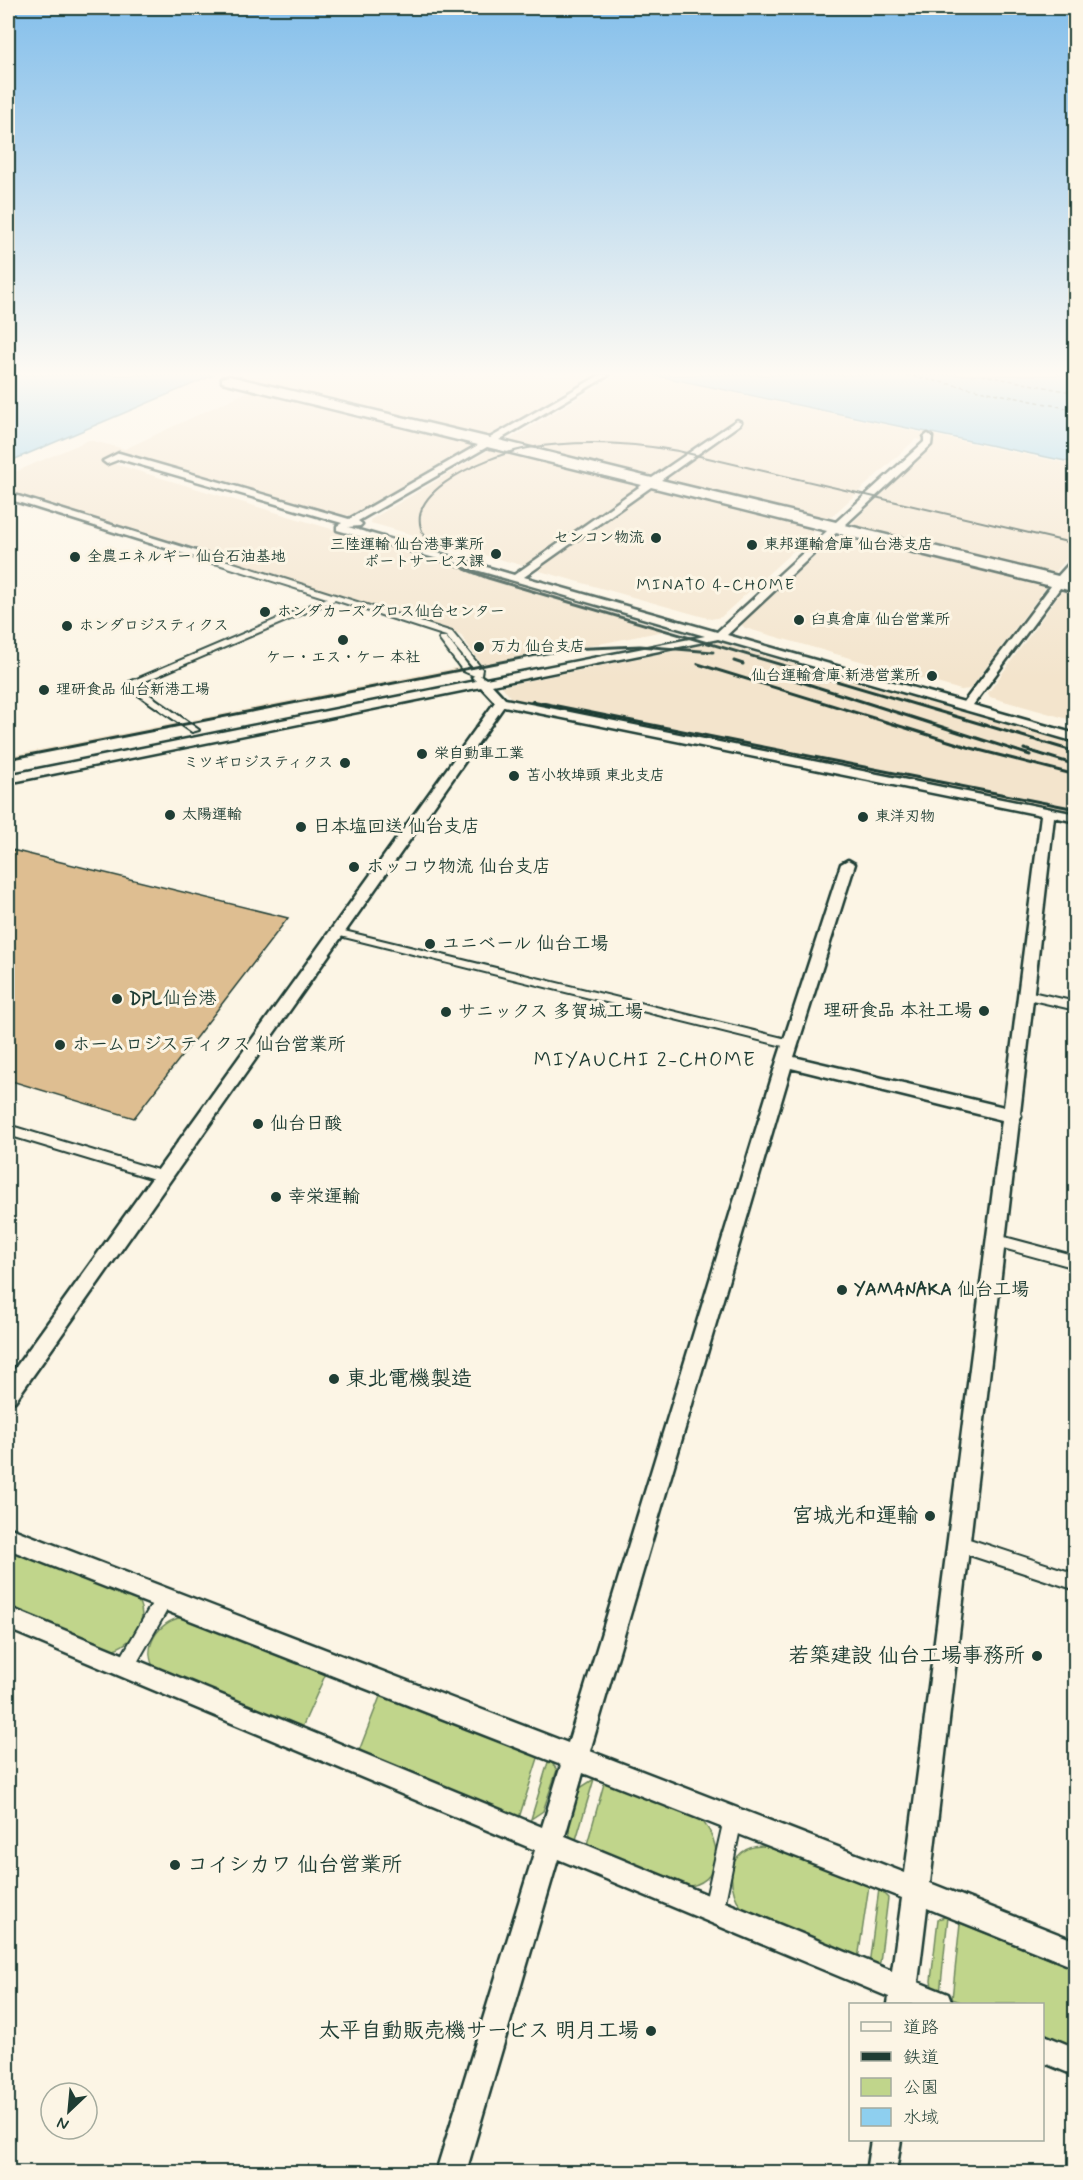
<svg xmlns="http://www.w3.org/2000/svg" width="1083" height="2180" viewBox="0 0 1083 2180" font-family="Mynerve,'Klee One',sans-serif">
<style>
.built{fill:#f3e4cc}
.green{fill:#c0d58b;stroke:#708960;stroke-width:1.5}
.water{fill:#8ecfef;stroke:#6295a4;stroke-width:1.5}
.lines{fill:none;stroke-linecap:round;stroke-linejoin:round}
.ferry{stroke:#355a59;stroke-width:1.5;stroke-dasharray:4 3;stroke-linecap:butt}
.building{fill:#debe91;stroke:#1f3d34;stroke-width:1.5}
.street-casing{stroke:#1f3d34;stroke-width:4}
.secondary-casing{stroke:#1f3d34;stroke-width:5}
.street{fill:#fcf5e5;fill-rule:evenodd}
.secondary{fill:#fcf5e5;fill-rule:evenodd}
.rail-far1{stroke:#1f3d34;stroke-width:2}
.rail{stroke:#1f3d34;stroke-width:3}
.poi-dot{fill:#1f3d34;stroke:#fcf5e5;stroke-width:2}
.labels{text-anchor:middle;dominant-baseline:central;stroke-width:6;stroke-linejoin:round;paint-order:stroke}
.far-poi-label{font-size:15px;font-weight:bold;fill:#1f3d34;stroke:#fcf5e5;text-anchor:start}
.far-neighbourhood-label{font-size:16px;letter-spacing:1.5px;fill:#1f3d34;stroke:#fcf5e5}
.poi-label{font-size:18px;font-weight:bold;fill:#1f3d34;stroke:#fcf5e5;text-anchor:start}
.neighbourhood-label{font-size:20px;letter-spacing:1.5px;fill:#1f3d34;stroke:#fcf5e5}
.near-poi-label{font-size:21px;font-weight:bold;fill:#1f3d34;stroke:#fcf5e5;text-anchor:end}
</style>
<rect width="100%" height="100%" fill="#fcf5e5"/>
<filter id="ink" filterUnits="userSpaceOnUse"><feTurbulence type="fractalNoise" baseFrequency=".0167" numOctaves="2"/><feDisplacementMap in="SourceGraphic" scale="12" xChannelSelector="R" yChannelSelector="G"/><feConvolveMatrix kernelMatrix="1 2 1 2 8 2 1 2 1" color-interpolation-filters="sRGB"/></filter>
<g filter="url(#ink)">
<!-- built -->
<path class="built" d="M593 375 489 436H484L236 376Z
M617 375H648L1075 465V549L1054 574H1050L854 527 851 524 934 444 916 439 831 517 821 518 663 479 745 420 737 417 652 476 507 441Z
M253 389 473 445 351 515 345 516 117 452 101 460 669 630 483 667 460 634 8 493V475L89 440 125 449Z
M495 449 635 483 638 487 527 564 521 565 371 523 370 520 489 450Z
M649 489H656L812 528 815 531 721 617 711 619 540 571V568Z
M839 535 1042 585 1046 587 970 689 961 690 745 628 741 624Z
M1061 592 1075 593V721L990 697 988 693Z
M717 642 1075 744V814L513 701 502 686Z
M460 667 465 671 196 723 192 720Z
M176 723 182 726 8 760V756Z"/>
<!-- green -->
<path class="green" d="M8 1545 134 1595C155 1620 130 1650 103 1651L8 1612Z
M183 1617 327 1671 300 1732 156 1671C140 1648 158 1621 183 1617Z
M381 1694 539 1755 518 1821 357 1756Z
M549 1759 557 1770 543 1811 531 1819Z
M594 1779 575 1843C561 1834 576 1802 580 1788Z
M605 1780 699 1818C724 1841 724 1885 683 1887L586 1848Z
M765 1846 869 1885 858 1959 747 1914C724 1891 724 1844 765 1846Z
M879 1889 888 1898 880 1962 876 1965H869Z
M948 1916 940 1994 932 1987 931 1981 938 1919Z
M960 1923 1075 1969V2050L1043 2036 1042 2004H966L952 1999Z"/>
<!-- water -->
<path class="water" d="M8 375H214L8 462Z
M653 375H1075V463Z"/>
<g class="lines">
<!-- ferry -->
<path class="ferry" d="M906 375 1076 410
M982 375 1076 393"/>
</g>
<!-- building -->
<path class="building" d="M8 849 288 918 134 1118 8 1080Z"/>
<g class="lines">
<defs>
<path id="street" d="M215 559H221L452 632 482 669 481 675 477 677 463 671 439 639 440 637H446L469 667 474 669 446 636 335 600 136 685 199 730 192 732 127 687V683L327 598 215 563Z
M336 929 791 1040 797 1044 791 1048 332 934 331 932 332 930Z
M1027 991 1076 1002V1010L1023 998 1021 995Z
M8 1125 164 1172 169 1173 170 1177 169 1181 164 1182 8 1135Z
M997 1235 1076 1256V1268L992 1245 990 1241 992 1237Z
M960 1536 1076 1574V1590L954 1550 952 1544 954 1538Z
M164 1591 170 1593 172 1599 170 1605 131 1673 125 1676 119 1673 116 1667 119 1661 158 1593Z
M733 1810 740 1812 742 1819 723 1912 720 1919 713 1922 706 1919 703 1912 724 1819 726 1812Z"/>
<path id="secondary" d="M600 375H609L499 440 652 478 737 420 741 422 740 424 661 480 836 522 924 442V437L928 434 932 437 931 445 845 525 1058 576 1076 556V567L1067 579 1076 581V592L1060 588 973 705 1076 734V742L718 639 492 685 505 699 1076 814V822L1054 817 1020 1113 1021 1116 1019 1121 930 1883 1076 1941V1968L927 1908 918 1982 948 1994 952 2004H888L889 1997 558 1859 466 2172H436L535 1850 8 1629V1607L542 1827 561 1765 8 1549V1527L568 1743 777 1061 841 864 848 860 855 864 794 1057 1004 1107 1041 815 504 706 15 1401 8 1403V1378L495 702 481 687 8 783V775L476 681 472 677 478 674 486 679 705 636 337 530V526L342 523 120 459 107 464 103 461 119 453 349 519 478 445 222 382V378L229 376 490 438ZM487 447 642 485 514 575 348 527 360 526 362 524 358 521ZM651 487 827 531 717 632 524 577ZM836 533 1051 586 964 702 727 635ZM791 1068 1002 1120 905 1873 590 1751ZM583 1773 902 1898 892 1971 565 1836Z
M8 493 222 559 223 561 214 563 8 499Z
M1042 2034 1076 2048V2076L1042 2062Z
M871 2140H901L896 2172H866Z"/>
</defs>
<!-- street casing -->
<use href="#street" class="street-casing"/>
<!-- secondary casing -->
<use href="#secondary" class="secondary-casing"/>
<!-- street -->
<use href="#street" class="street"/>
<!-- secondary -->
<use href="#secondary" class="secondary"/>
<!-- rail-far1 -->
<path class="rail-far1" d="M469 571C457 566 448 558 438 550 376 500 488 455 528 448 578 440 628 442 678 451L1076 544"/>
<!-- rail -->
<path class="rail" d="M465 569 488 578 1076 752
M734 661 743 664
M698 664 971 748 1076 775
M770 672 1030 755
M532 701 1076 809
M1024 749 1076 765
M8 759 567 649 640 646 713 652"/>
</g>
</g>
<!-- sky -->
<linearGradient id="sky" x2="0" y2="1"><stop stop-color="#84bfeb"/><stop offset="0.55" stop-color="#fefaf3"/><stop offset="1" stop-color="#fefaf3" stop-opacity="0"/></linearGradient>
<rect width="1083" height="680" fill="url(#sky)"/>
<!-- markers -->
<g class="poi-dot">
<circle cx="656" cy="538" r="6"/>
<circle cx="752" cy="545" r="6"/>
<circle cx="496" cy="554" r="6"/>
<circle cx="75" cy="557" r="6"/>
<circle cx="265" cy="612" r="6"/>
<circle cx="799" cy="620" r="6"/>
<circle cx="67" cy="626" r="6"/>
<circle cx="343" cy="640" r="6"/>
<circle cx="479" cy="647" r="6"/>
<circle cx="932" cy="676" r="6"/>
<circle cx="44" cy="690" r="6"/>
<circle cx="422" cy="754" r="6"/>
<circle cx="345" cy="763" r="6"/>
<circle cx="514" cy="776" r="6"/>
<circle cx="170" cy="815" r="6"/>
<circle cx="863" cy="817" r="6"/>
<circle cx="301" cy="827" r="6"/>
<circle cx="354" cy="867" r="6"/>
<circle cx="430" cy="944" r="6"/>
<circle cx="117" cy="999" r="6"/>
<circle cx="984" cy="1011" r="6"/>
<circle cx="446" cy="1012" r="6"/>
<circle cx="60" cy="1045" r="6"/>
<circle cx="258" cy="1124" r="6"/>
<circle cx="276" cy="1197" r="6"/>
<circle cx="842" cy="1290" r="6"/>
<circle cx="334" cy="1379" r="6"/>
<circle cx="930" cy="1516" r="6"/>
<circle cx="1037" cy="1656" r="6"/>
<circle cx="175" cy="1865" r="6"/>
<circle cx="651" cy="2031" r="6"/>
</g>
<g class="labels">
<!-- far-poi labels -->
<g class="far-poi-label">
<text x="644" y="538" text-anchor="end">センコン物流</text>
<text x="484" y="545" text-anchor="end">三陸運輸 仙台港事業所<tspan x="484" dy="17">ポートサービス課</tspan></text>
<text x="764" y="545">東邦運輸倉庫 仙台港支店</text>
<text x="87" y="557">全農エネルギー 仙台石油基地</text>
<text x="277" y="612">ホンダカーズ グロス仙台センター</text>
<text x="811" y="620">臼真倉庫 仙台営業所</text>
<text x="79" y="626">ホンダロジスティクス</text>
<text x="491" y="647">万力 仙台支店</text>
<text x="343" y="658" text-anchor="middle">ケー・エス・ケー 本社</text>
<text x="920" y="676" text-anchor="end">仙台運輸倉庫 新港営業所</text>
<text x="56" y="690">理研食品 仙台新港工場</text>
<text x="434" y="754">栄自動車工業</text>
<text x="333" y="763" text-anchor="end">ミツギロジスティクス</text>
<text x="526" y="776">苫小牧埠頭 東北支店</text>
<text x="182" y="815">太陽運輸</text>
<text x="875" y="817">東洋刃物</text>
</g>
<!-- far-neighbourhood labels -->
<g class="far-neighbourhood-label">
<text x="716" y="585">MINATO 4-CHOME</text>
</g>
<!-- poi labels -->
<g class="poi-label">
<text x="313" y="827">日本塩回送 仙台支店</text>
<text x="366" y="867">ホッコウ物流 仙台支店</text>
<text x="442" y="944">ユニベール 仙台工場</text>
<text x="129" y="999">DPL仙台港</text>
<text x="972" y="1011" text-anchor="end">理研食品 本社工場</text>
<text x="458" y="1012">サニックス 多賀城工場</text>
<text x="72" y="1045">ホームロジスティクス 仙台営業所</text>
<text x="270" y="1124">仙台日酸</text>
<text x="288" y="1197">幸栄運輸</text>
<text x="854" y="1290">YAMANAKA 仙台工場</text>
</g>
<!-- neighbourhood labels -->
<g class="neighbourhood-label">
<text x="645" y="1060">MIYAUCHI 2-CHOME</text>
</g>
<!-- near-poi labels -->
<g class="near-poi-label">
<text x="346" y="1379" text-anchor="start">東北電機製造</text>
<text x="918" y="1516">宮城光和運輸</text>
<text x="1025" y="1656">若築建設 仙台工場事務所</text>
<text x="187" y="1865" text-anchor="start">コイシカワ 仙台営業所</text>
<text x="639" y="2031">太平自動販売機サービス 明月工場</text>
</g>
</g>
<!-- margin -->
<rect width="1083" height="2180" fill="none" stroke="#fcf5e5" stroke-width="30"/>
<rect x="15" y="15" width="1053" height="2150" fill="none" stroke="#1f3d34" stroke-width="2" filter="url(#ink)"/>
<!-- legend -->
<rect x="849" y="2003" width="195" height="138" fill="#fcf5e5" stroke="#a4ab9e" stroke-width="1.5"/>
<rect x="861" y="2022" width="30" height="9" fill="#fcf5e5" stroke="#a4ab9e" stroke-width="1.5"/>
<text x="903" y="2033" font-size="18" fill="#1f3d34">道路</text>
<rect x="861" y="2052" width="30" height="9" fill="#1f3d34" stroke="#a4ab9e" stroke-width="1.5"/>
<text x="903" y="2063" font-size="18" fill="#1f3d34">鉄道</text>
<rect x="861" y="2078" width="30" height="18" fill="#c0d58b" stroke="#a4ab9e" stroke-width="1.5"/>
<text x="903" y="2093" font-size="18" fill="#1f3d34">公園</text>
<rect x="861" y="2108" width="30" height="18" fill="#8ecfef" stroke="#a4ab9e" stroke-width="1.5"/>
<text x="903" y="2123" font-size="18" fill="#1f3d34">水域</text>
<!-- north arrow -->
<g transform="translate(69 2111) rotate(206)"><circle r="28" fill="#fcf5e5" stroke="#a4ab9e" stroke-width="1.5"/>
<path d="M0-4.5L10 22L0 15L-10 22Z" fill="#1f3d34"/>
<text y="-9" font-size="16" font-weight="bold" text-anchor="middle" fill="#1f3d34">N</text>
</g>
</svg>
